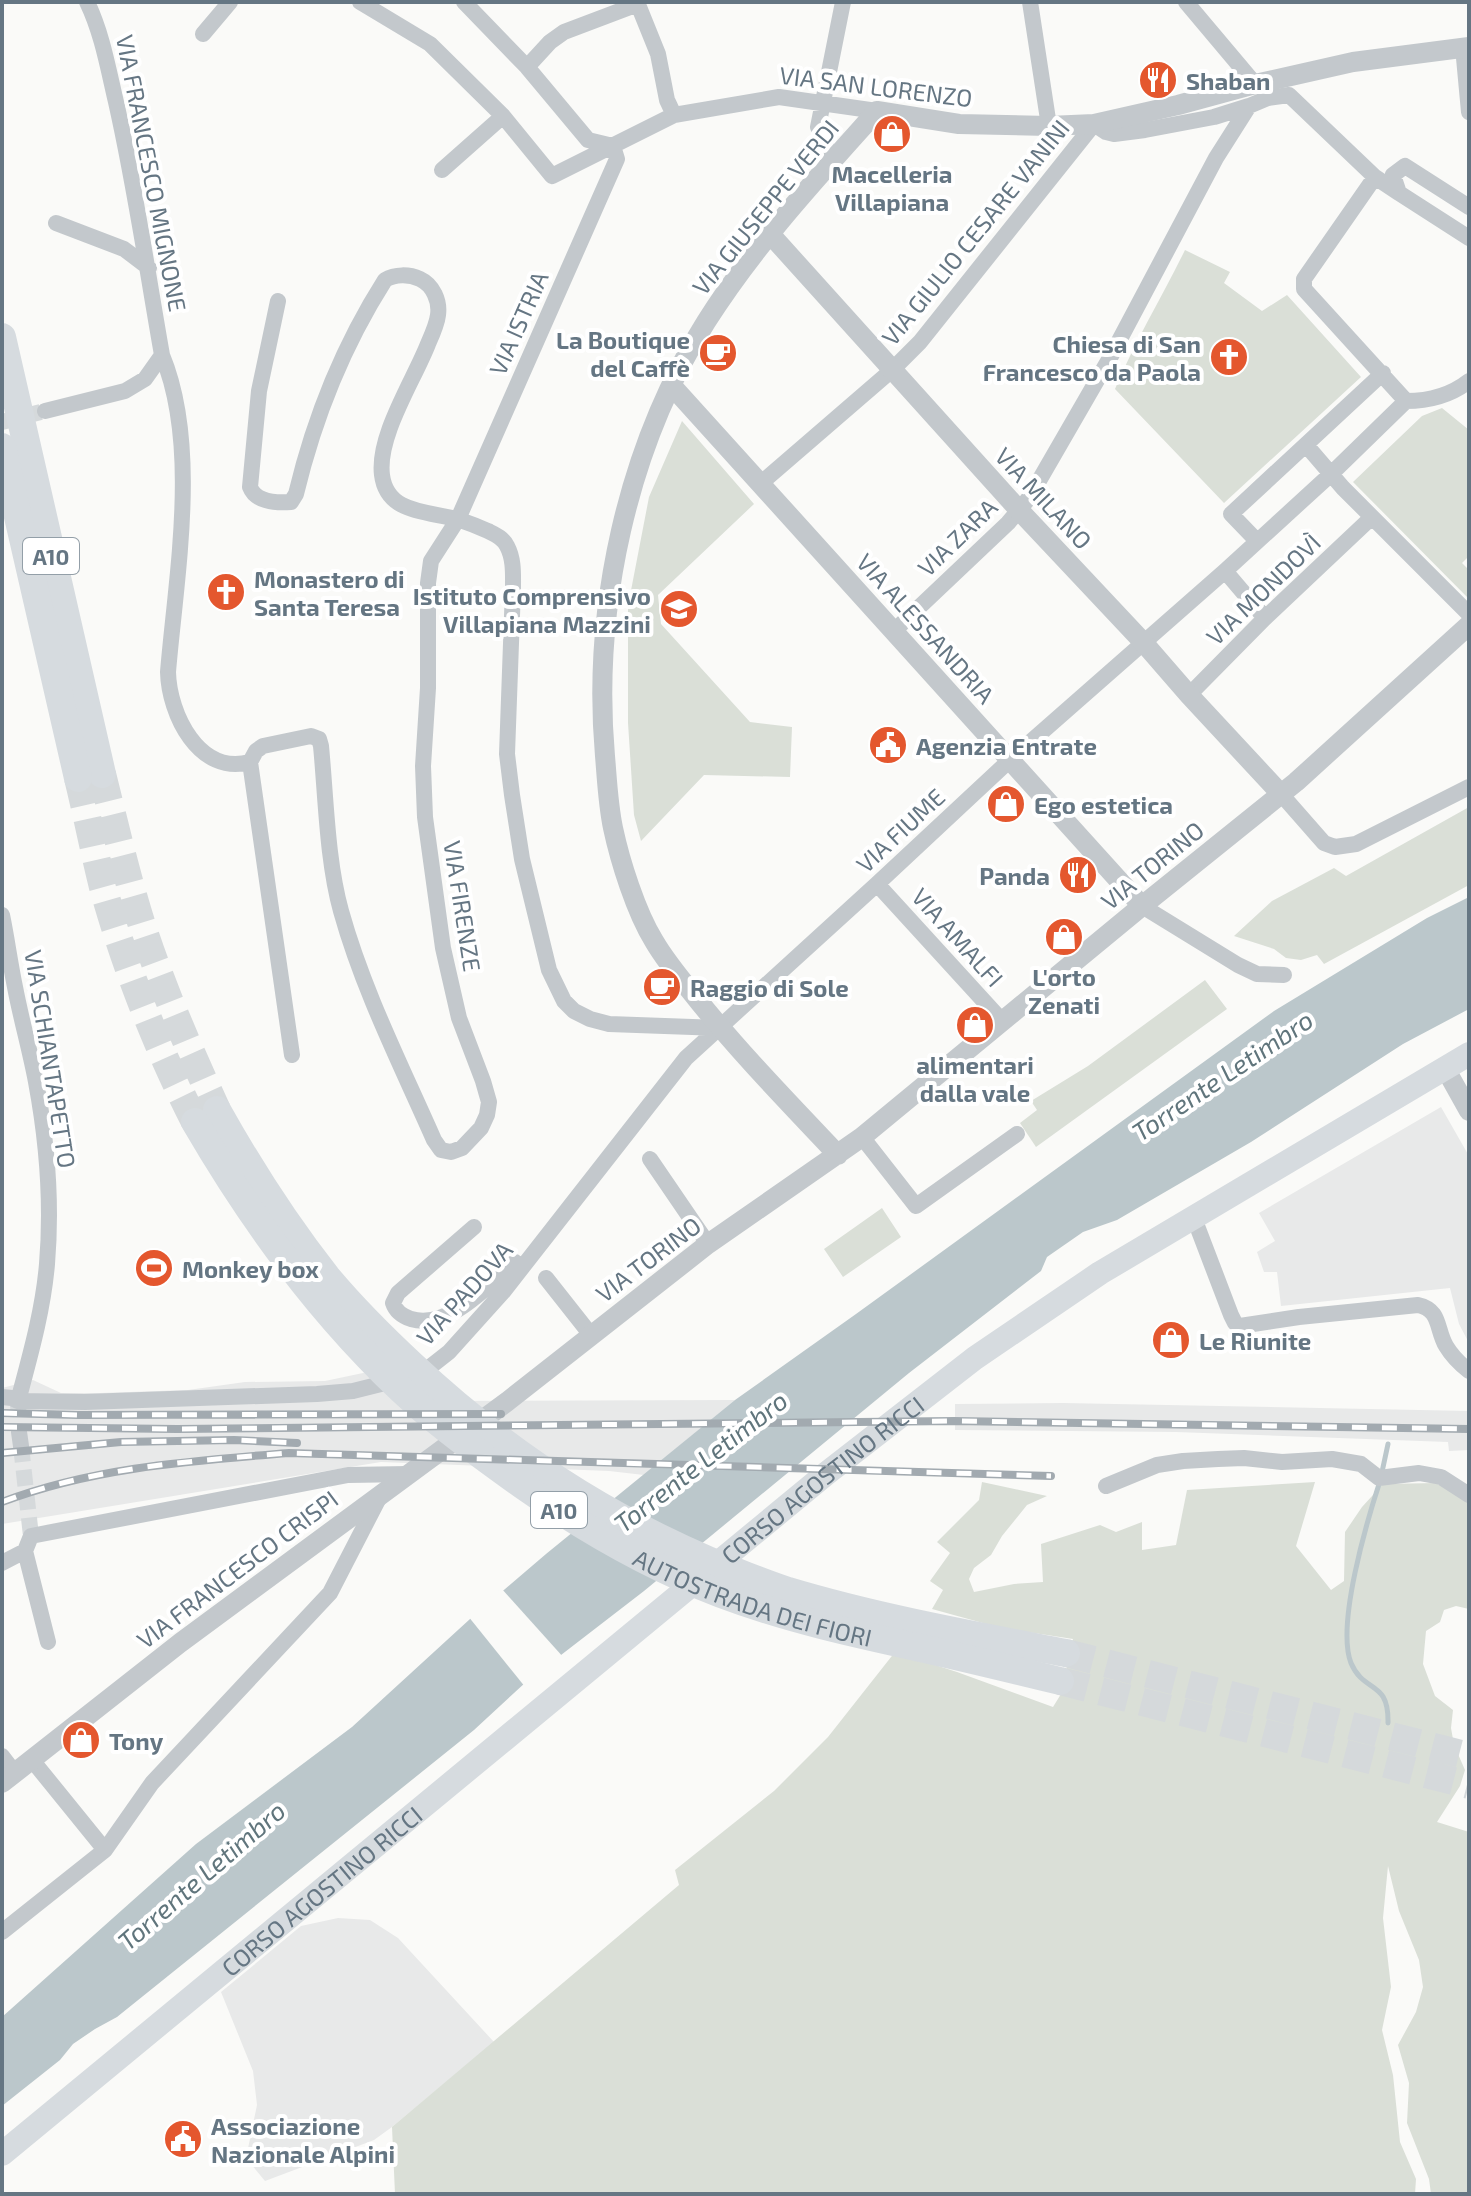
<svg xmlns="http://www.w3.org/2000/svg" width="1471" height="2196" viewBox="0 0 1471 2196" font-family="'Exo 2',sans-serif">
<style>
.built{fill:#e8e9e9}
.green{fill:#dadfd7}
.water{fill:#bbc7cb}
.pier{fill:#fafaf8}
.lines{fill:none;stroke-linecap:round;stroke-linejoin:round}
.stream{stroke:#bbc7cb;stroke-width:5}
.minor-tunnel{stroke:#d5d9db;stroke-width:16;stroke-dasharray:16 8;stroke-linecap:butt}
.motorway-tunnel{stroke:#d5d9db;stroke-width:28;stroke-dasharray:28 14;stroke-linecap:butt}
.minor{stroke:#c3c8cc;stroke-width:16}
.tertiary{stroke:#c3c8cc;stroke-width:20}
.primary{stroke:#d6dbdf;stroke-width:24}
.motorway{stroke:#d6dbdf;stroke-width:28}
.rail-casing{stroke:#a2aab0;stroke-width:8}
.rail{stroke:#fff;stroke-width:5;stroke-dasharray:15;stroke-linecap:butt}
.labels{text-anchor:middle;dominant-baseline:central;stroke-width:8;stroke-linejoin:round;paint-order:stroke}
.shield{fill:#fff;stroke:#939fa8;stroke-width:2}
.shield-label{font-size:22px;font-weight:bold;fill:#657683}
.poi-label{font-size:24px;font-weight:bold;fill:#657683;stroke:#fff;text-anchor:start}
.street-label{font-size:24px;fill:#657683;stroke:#fff}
.water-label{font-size:26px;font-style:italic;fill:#60757c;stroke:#fff}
</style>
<rect width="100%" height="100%" fill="#fafaf8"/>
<!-- built -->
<path class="built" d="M1441 1107 1469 1156V1343L1459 1324 1450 1288 1281 1306 1277 1272H1264L1257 1252 1275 1241 1259 1213Z
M403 1360 447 1401 735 1400 644 1475 609 1471 381 1462 2 1524V1388L33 1380 61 1393H100L188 1390 245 1382 325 1381 363 1373Z
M1063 1403 1469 1411V1450L1449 1451 1448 1442 1176 1432 955 1430V1404Z
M338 1918 370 1920 398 1938 494 2042 392 2127 374 2140 265 2181 246 2158 257 2105 253 2071 221 1992 301 1926Z"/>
<!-- green -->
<path class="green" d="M1185 250 1230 272 1224 283 1262 311 1287 295 1361 377 1224 503 1115 389C1135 341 1162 297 1185 250Z
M1442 408 1469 430V556L1462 563 1469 570V599L1353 482 1422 416Z
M682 421 754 504 658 595 661 624 750 722 792 727 790 777 704 775 641 841 634 815 628 723V606L649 497Z
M1469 807V885L1324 964 1317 955 1301 960 1286 958 1274 949 1234 936 1272 901 1334 868 1346 876Z
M1205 980 1227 1009 1036 1147 1020 1123 1037 1110 1031 1101 1088 1066Z
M882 1208 901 1237 843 1277 824 1249Z
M982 1482 1047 1496 1027 1505 1002 1536 991 1555 974 1568 969 1579 974 1592 1014 1584 1043 1582 1041 1544 1100 1525 1116 1532 1142 1522V1550L1176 1545 1187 1490 1315 1482 1296 1546 1331 1590 1344 1581 1345 1532 1362 1507 1383 1484 1436 1483 1469 1501V1609L1456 1606 1444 1610 1440 1622 1426 1631 1423 1664 1435 1696 1453 1710 1451 1728 1454 1745 1465 1770 1460 1786 1437 1822 1469 1832V2194H1431L1429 2179 1407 2123 1409 2083 1398 2045 1416 2012 1423 1987 1419 1960 1399 1911 1388 1866 1383 1918 1391 1987 1382 2030 1393 2075 1400 2142 1416 2179 1415 2194H395L392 2127 679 1885 675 1870 774 1791 828 1737 895 1652 957 1672 1053 1707 1061 1694 1073 1639 1001 1628 932 1609 943 1590 930 1581 950 1553 937 1542 979 1500Z"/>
<!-- water -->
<path class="water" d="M1469 897V1009L1403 1044 1251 1142 1117 1220 1083 1232 1047 1257 1041 1271 909 1373 644 1591 526 1682 474 1730 117 2017 95 2029 73 2044 60 2060 2 2106V2017L196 1844 352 1727 470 1619 546 1554 735 1400 856 1314 1274 1011 1427 918Z"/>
<!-- pier -->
<path class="pier" d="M501 1588 564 1658 526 1688 468 1616Z"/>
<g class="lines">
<!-- stream -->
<path class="stream" d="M1382 1472 1388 1444
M1380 1481C1367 1521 1336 1625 1351 1663 1364 1694 1389 1679 1388 1723"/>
<!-- minor-tunnel -->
<path class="minor-tunnel" d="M2 422 45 411
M18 1401 19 1432
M21 1446 31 1536"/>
<!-- motorway-tunnel -->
<path class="motorway-tunnel" d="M102 774C118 837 132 902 155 963 173 1013 195 1062 217 1110
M78 778C87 815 94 851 103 887 126 969 157 1047 195 1122
M1066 1653 1469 1756
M1060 1681 1469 1785"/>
<!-- minor -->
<path class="minor" d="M360 2 430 44 503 116 552 176 674 115 779 97 877 111
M464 2 527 67 588 140 613 146
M637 2 658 54 667 100 674 115
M1030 2 1049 126
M1186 2 1255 84
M203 34 230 2
M1463 47 1469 112
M527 67 550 42 564 32 638 4
M833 160 818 127 843 2
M442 170 503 116
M1375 177 1304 279V289L1406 401
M1469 207 1405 166 1393 175 1399 193 1469 238
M56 223 124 249 149 268
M278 301 259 391 250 487C256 503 277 503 291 502L296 494C314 419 343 346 385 280 395 274 409 274 420 279 433 285 440 301 438 315 437 324 432 335 428 344 414 380 377 436 382 475 387 515 430 511 460 520 469 523 479 527 488 531 496 535 503 538 507 546 514 559 513 574 513 588L507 754 512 795 522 859 549 970 564 1001 574 1011 590 1019 609 1024 720 1028
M162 355C200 446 176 576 168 672 169 714 199 776 250 762
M1406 401C1429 401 1450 396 1469 381
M45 411 125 391 145 379 162 355C147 270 135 186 116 102 108 68 102 33 87 2
M1306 445 1343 488 1469 614
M760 484 892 370 920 342 1094 124 1106 132 1114 134 1145 130 1214 117 1249 106 1268 98 1289 95 1375 177 1399 193
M1257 541 1231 514 1383 373
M1225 571 1265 618
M894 631 1008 523 1029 498 1111 356 1216 158 1249 106
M1189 695 1265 618 1371 518
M1281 794 1324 843 1335 847 1356 844 1469 787
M877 884 1003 1022
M1142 906 1238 965 1257 974 1284 975
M2 915C7 939 10 963 15 987 21 1019 30 1050 36 1082 47 1141 52 1204 47 1264 43 1311 30 1356 18 1401
M292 1055 250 762 256 751 263 746 311 736 319 739 321 746C326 798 327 861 341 911 363 990 401 1065 434 1140L441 1150 451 1152 462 1148 481 1128 487 1115 489 1102 483 1081 459 1018 443 948 425 817 423 766 428 688V583L431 561 458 519 617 159 613 146
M862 1137 916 1206 1017 1134
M650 1159 708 1244
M1194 1218 1231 1315 1235 1323 1240 1326 1299 1317 1418 1305C1441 1310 1436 1329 1446 1346 1452 1356 1460 1364 1469 1371
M474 1227 398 1293 393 1303C396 1312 402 1316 411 1319 450 1330 489 1284 515 1262
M546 1278 591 1335
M2 1397 12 1398 18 1401 85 1402 317 1394 353 1391 421 1374 449 1352 503 1292 686 1058 877 884 1010 760 1225 571 1330 475 1406 401
M19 1432 21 1446
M1106 1486 1157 1465 1183 1461 1218 1459 1244 1458 1282 1462 1332 1459 1361 1464 1379 1478 1419 1473 1441 1477 1469 1495
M25 1551 48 1642
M2 1563 25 1551 31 1536 348 1475 409 1474
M2 1756 15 1773
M32 1760 105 1850
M2 1932 105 1850 152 1783 330 1593 379 1498"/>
<!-- tertiary -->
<path class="tertiary" d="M771 235 1019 510 1143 642 1189 695 1281 794
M672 386 1142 906
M1445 1068 1469 1111
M838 1155C789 1103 738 1051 693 994 679 977 665 960 654 941 636 912 620 861 613 828 608 804 607 779 605 756 592 609 627 447 706 322 754 246 817 178 877 111L959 124 1049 126 1094 124 1178 105 1255 84 1353 62 1469 47
M2 1783 180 1643 508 1401 708 1244 862 1137 1142 906 1296 782 1469 625"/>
<!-- primary -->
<path class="primary" id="s1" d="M2 2154 827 1473 975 1358 1100 1273 1469 1054"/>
<!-- motorway -->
<g class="motorway">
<path d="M2 337 102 774"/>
<path d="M2 447 78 778"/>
<path d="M217 1110C250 1169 286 1225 327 1277 353 1308 382 1337 411 1364 499 1447 598 1513 708 1560 734 1571 761 1582 788 1591 878 1618 973 1635 1066 1653"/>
<path id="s2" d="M195 1122C256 1227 328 1325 419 1406 453 1436 489 1461 525 1487 586 1530 651 1567 721 1594 787 1619 856 1634 925 1649 970 1659 1015 1670 1060 1681"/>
</g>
<defs>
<path id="rail" d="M2 1413 78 1415 501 1414
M2 1427 177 1429 954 1421 1469 1429
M2 1453 121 1442 234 1440 297 1443
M2 1502C94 1467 191 1461 289 1453L1051 1476"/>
</defs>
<!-- rail casing -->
<use href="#rail" class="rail-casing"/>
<!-- rail -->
<use href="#rail" class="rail"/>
</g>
<!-- icons -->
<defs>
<symbol id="restaurant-disc" viewBox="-11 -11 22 22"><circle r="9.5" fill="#e4572e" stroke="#fff"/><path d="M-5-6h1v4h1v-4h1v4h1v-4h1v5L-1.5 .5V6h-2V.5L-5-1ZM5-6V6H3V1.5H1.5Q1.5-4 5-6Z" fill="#fff"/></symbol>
<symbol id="shop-disc" viewBox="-11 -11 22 22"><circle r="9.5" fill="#e4572e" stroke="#fff"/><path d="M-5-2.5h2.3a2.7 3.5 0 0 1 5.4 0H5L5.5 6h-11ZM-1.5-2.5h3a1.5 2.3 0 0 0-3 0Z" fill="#fff"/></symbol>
<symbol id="cafe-disc" viewBox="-11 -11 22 22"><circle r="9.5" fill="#e4572e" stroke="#fff"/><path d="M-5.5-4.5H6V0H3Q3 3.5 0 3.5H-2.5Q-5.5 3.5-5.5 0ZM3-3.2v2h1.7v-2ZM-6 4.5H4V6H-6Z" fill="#fff"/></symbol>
<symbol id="church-disc" viewBox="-11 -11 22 22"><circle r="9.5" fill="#e4572e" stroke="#fff"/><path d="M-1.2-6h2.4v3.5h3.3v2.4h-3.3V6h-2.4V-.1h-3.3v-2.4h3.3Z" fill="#fff"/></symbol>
<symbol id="school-disc" viewBox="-11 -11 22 22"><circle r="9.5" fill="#e4572e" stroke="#fff"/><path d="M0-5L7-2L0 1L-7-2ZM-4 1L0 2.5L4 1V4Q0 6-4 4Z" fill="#fff"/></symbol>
<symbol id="civic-disc" viewBox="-11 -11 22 22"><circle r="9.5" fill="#e4572e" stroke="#fff"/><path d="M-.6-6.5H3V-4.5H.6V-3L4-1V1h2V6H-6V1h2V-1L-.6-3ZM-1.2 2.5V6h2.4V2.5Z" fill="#fff"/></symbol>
<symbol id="stadium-disc" viewBox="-11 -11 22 22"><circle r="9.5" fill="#e4572e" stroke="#fff"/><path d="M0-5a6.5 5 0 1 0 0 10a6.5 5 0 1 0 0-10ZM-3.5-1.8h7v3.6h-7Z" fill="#fff"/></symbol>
</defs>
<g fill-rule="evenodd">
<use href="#restaurant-disc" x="1136" y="58" width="44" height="44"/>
<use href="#shop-disc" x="870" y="112" width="44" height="44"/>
<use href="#cafe-disc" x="696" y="331" width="44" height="44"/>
<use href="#church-disc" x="1207" y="335" width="44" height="44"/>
<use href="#church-disc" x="204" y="570" width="44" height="44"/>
<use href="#school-disc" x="657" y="587" width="44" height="44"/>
<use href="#civic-disc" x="866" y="723" width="44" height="44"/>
<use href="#shop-disc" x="984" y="782" width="44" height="44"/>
<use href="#restaurant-disc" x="1056" y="853" width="44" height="44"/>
<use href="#shop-disc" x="1042" y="915" width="44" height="44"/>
<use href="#cafe-disc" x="640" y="965" width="44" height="44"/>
<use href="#shop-disc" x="953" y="1003" width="44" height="44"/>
<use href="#stadium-disc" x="132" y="1246" width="44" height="44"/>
<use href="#shop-disc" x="1149" y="1318" width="44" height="44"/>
<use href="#shop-disc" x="59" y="1718" width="44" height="44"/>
<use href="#civic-disc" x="161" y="2117" width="44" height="44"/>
</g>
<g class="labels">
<!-- shield labels -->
<g class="shield">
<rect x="23" y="538" width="56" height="36" rx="6"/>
<rect x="531" y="1492" width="56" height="36" rx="6"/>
</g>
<g class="shield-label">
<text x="51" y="556">A10</text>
<text x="559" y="1510">A10</text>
</g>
<!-- poi labels -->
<g class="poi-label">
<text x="1186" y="80">Shaban</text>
<text x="892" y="173" text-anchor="middle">Macelleria<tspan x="892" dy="28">Villapiana</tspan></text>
<text x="690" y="339" text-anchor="end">La Boutique<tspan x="690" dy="28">del Caffè</tspan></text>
<text x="1201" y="343" text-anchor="end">Chiesa di San<tspan x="1201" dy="28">Francesco da Paola</tspan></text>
<text x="254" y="578">Monastero di<tspan x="254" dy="28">Santa Teresa</tspan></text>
<text x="651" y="595" text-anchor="end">Istituto Comprensivo<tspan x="651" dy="28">Villapiana Mazzini</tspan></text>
<text x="916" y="745">Agenzia Entrate</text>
<text x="1034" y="804">Ego estetica</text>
<text x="1050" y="875" text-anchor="end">Panda</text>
<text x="1064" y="976" text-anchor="middle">L'orto<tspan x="1064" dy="28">Zenati</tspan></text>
<text x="690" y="987">Raggio di Sole</text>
<text x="975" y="1064" text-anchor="middle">alimentari<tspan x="975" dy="28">dalla vale</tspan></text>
<text x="182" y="1268">Monkey box</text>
<text x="1199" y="1340">Le Riunite</text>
<text x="109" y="1740">Tony</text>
<text x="211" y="2125">Associazione<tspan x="211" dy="28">Nazionale Alpini</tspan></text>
</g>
<!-- street labels -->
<g class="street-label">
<text transform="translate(876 86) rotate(7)">VIA SAN LORENZO</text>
<text transform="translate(152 173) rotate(79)">VIA FRANCESCO MIGNONE</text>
<text transform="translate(765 207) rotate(-51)">VIA GIUSEPPE VERDI</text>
<text transform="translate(975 232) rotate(-51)">VIA GIULIO CESARE VANINI</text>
<text transform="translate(518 323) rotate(-66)">VIA ISTRIA</text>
<text transform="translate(1044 498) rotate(47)">VIA MILANO</text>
<text transform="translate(957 537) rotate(-44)">VIA ZARA</text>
<text transform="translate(1263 589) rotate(-44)">VIA MONDOVÌ</text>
<text transform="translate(926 628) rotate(48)">VIA ALESSANDRIA</text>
<text transform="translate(900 830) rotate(-43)">VIA FIUME</text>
<text transform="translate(1152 865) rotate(-39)">VIA TORINO</text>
<text transform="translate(463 906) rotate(81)">VIA FIRENZE</text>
<text transform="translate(958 937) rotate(48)">VIA AMALFI</text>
<text transform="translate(51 1059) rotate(81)">VIA SCHIANTAPETTO</text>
<text transform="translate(648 1259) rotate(-37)">VIA TORINO</text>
<text transform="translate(464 1293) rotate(-48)">VIA PADOVA</text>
<text stroke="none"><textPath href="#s1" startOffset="1062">CORSO AGOSTINO RICCI</textPath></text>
<text transform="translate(237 1569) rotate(-37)">VIA FRANCESCO CRISPI</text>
<text stroke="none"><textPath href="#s2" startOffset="752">AUTOSTRADA DEI FIORI</textPath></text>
<text stroke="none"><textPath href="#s1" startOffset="414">CORSO AGOSTINO RICCI</textPath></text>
</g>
<!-- water labels -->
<g class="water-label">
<text transform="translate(1222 1075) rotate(-34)">Torrente Letimbro</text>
<text transform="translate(700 1461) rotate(-38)">Torrente Letimbro</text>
<text transform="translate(201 1875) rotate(-41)">Torrente Letimbro</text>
</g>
</g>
<!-- border -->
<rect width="1471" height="2196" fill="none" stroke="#657683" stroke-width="8"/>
</svg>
